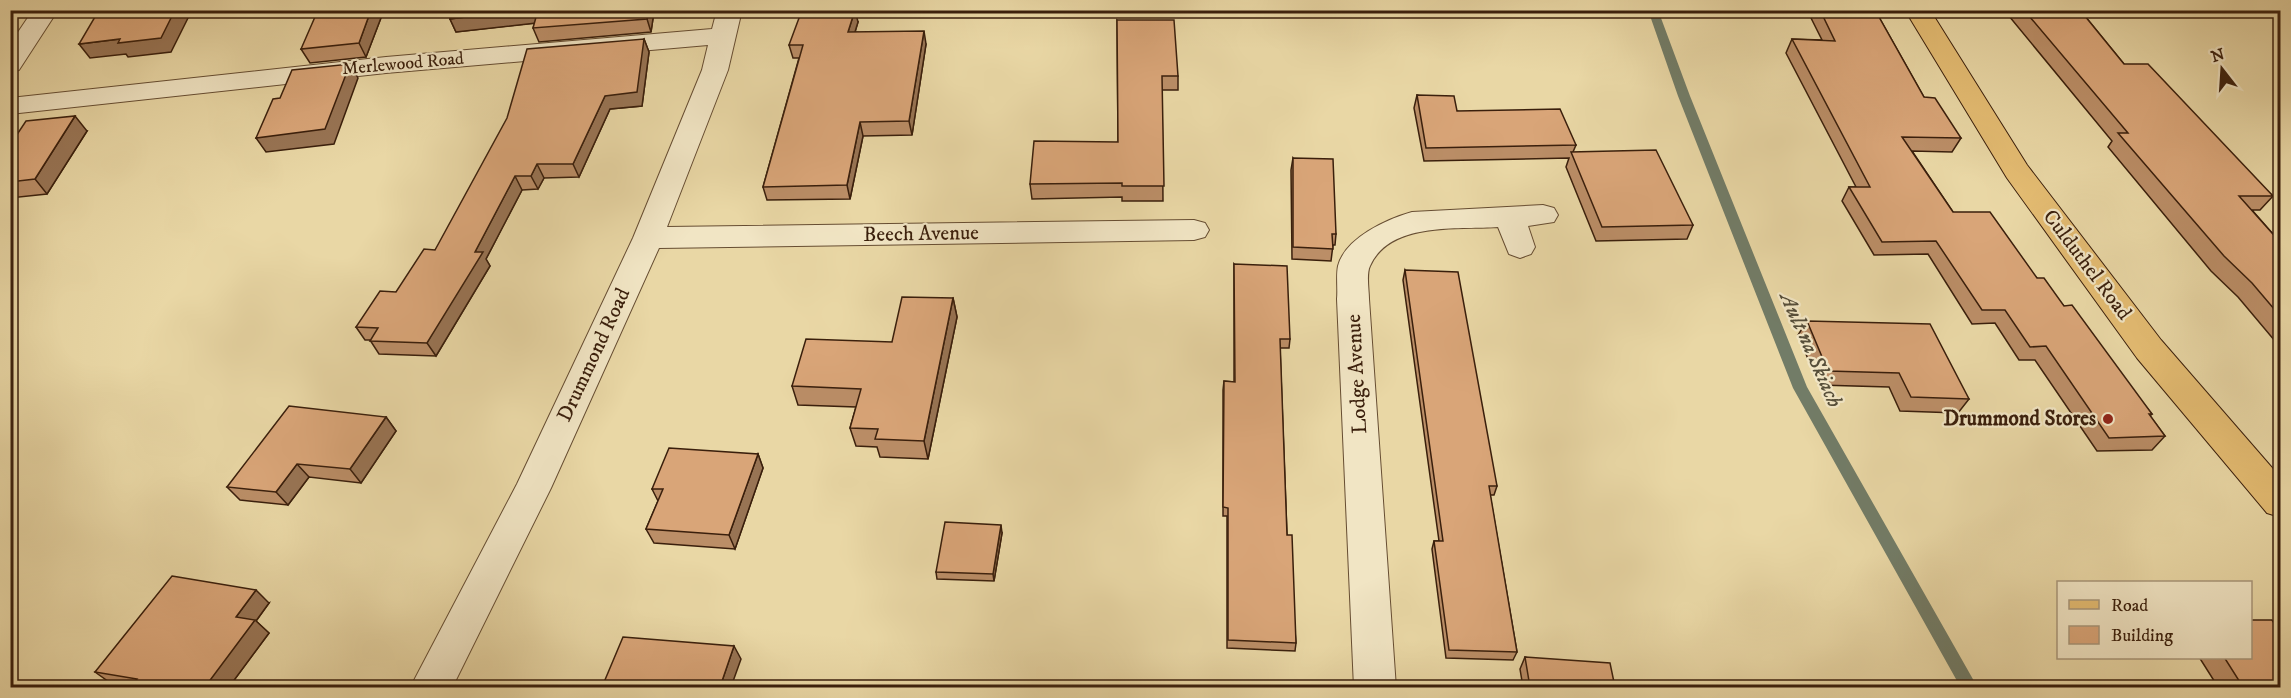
<svg xmlns="http://www.w3.org/2000/svg" width="2291" height="698" viewBox="0 0 2291 698" font-family="'IM FELL DW Pica',serif">
<style>
.lines{fill:none;stroke-linecap:round;stroke-linejoin:round}
.stream{fill:#727c67;fill-rule:evenodd}
.minor-casing{stroke:#664d32;stroke-width:2}
.major-casing{stroke:#3a1f0c;stroke-width:2}
.minor{fill:#f1e5c4;fill-rule:evenodd}
.major{fill:#e4bc72;fill-rule:evenodd}
.wall{fill:#bb8e67;stroke:#3a1f0c;stroke-width:1.5}
.shaded-wall{fill:#987454;stroke:#3a1f0c;stroke-width:1.5}
.building{fill:#d9a578;stroke:#3a1f0c;stroke-width:1.5}
.poi-dot{fill:#8f2418;stroke:#f1e5c4;stroke-width:2}
.labels{text-anchor:middle;dominant-baseline:central;stroke-width:4.5;stroke-linejoin:round;paint-order:stroke}
.far-street-label{font-size:18px;fill:#3a1f0c;stroke:#f1e5c4}
.street-label{font-size:21px;fill:#3a1f0c;stroke:#f1e5c4}
.poi-label{font-size:21px;font-weight:bold;fill:#3a1f0c;stroke:#f1e5c4;text-anchor:end}
.water-label{font-size:22px;font-style:italic;fill:#564e39;stroke:#f1e5c4}
</style>
<rect width="100%" height="100%" fill="#e9d7a5"/>
<filter id="stains"><feTurbulence type="fractalNoise" baseFrequency=".00333" numOctaves="4"/><feColorMatrix values="0 0 0 0 .2 0 0 0 0 .09 0 0 0 0 .02 0 0 0 .5 -.17"/></filter>
<radialGradient id="worn" r=".72"><stop offset=".6" stop-color="#630" stop-opacity="0"/><stop offset="1" stop-color="#630" stop-opacity=".3"/></radialGradient>
<g class="lines">
<!-- stream -->
<path class="stream" d="M1648 10H1658L1690 96 1807 387 1978 688H1961L1793 388 1678 96Z"/>
<defs>
<path id="minor" d="M33 10H58L19 70 10 72V44Z
M717 10H742L728 70 667 227 1194 220 1205 223 1209 230 1205 237 1194 240 659 248 551 488 452 688H410L517 484 633 238 702 70 708 45 386 73 10 114V98L386 57 712 29Z
M1543 205 1554 208 1558 215 1554 222 1528 226 1535 247 1531 254 1520 258 1509 254 1498 227C1458 230 1390 221 1370 266 1366 274 1369 290 1369 299L1396 688H1354L1337 299C1338 289 1336 276 1338 266 1345 238 1387 219 1412 212Z"/>
<path id="major" d="M1905 10H1930L2027 165 2161 340 2280 477V517L2267 513 2137 358 2007 178Z"/>
</defs>
<!-- minor casing -->
<use href="#minor" class="minor-casing"/>
<!-- major casing -->
<use href="#major" class="major-casing"/>
<!-- minor -->
<use href="#minor" class="minor"/>
<!-- major -->
<use href="#major" class="major"/>
</g>
<!-- wall -->
<path class="wall" d="M384 10 366 57 310 63 301 49Z
M1807 10H1875L1924 97 1961 138 1952 152 1912 151 1953 212 2037 278 2064 306 2152 414 2150 416 2165 436 2152 450 2097 451 2035 360H2019L1995 323 1972 324 1928 254 1874 255 1842 201 1849 187H1856L1786 53 1792 39 1822 40Z
M2004 10H2080L2124 64 2273 196 2260 210H2252L2280 242V347L2238 297 2211 271 2108 147 2112 141Z
M654 12 651 32 539 42 533 28 535 23 456 32 450 19Z
M1117 20 1178 76V90H1162L1163 201H1122V197L1032 199 1030 184 1118 142Z
M858 22 855 32 926 44 912 135 863 136 850 199 767 200 763 187 799 58H793L789 45Z
M644 39 649 52 642 106 610 109 579 177 544 178 538 189 522 190 486 259 490 266 436 356 379 354 370 340H365L356 327 396 292 435 250Z
M1417 95 1457 111 1576 145 1573 152 1693 225 1687 239 1596 241 1566 167 1569 158 1424 161 1414 108Z
M87 131 47 194 10 198V145Z
M1293 158 1336 234 1335 245H1333L1331 261 1292 259 1291 170Z
M1234 264 1290 339 1289 348H1280L1287 535 1296 643 1295 651 1227 648V516H1223V390L1224 381 1234 382Z
M1405 270 1497 486 1494 495H1490L1517 652 1513 660 1446 658 1432 549 1434 541H1439L1403 280Z
M953 298 957 317 928 459 880 457 877 447 856 446 850 428 856 407 798 405 792 386 892 342Z
M1807 321 1969 399 1958 413 1900 411 1889 387 1819 385 1798 335Z
M386 417 396 431 361 483 309 477 288 505 240 500 227 487Z
M758 454 763 468 735 549 654 543 646 529 658 501 652 489Z
M1002 533 994 581 937 579 936 572Z
M269 603 256 621 269 633 229 687H130L112 684 95 672Z
M1525 657 1615 687H1523L1520 669Z
M2199 657H2250L2280 687H2218Z"/>
<!-- shaded-wall -->
<path class="shaded-wall" d="M175 10H192L171 52 128 57 126 54 90 58 79 44 120 39Z
M371 10H384L366 57 359 43Z
M523 10H540L545 22 456 32 450 19Z
M648 10H664L654 12 651 32 647 19Z
M855 10 858 22 851 45 848 32Z
M924 31 926 44 912 135 909 121Z
M644 39 649 52 642 106 610 109 579 177 573 164 605 96Z
M350 64 358 78 334 144 266 152 256 138Z
M75 116 87 131 47 194 35 179Z
M860 122 863 136 850 199 847 185Z
M537 164 544 178 538 189 531 176Z
M515 176 522 190 486 259 490 266 436 356 427 343Z
M953 298 957 317 928 459 924 441Z
M386 417 396 431 361 483 350 469Z
M758 454 763 468 735 549 729 535Z
M297 464 309 477 288 505 276 492Z
M1001 525 1002 533 994 581 993 574Z
M256 590 269 603 256 621 269 633 229 687H205L236 617Z
M734 646 741 659 731 687H720Z"/>
<!-- building -->
<path class="building" d="M99 10H175L161 38 118 43 120 39 79 44Z
M318 10H371L359 43 301 49Z
M452 10H523L450 19Z
M538 10H648L647 19 533 28Z
M802 10H855L848 32 924 31 909 121 860 122 847 185 763 187 803 45H789Z
M1820 10H1875L1924 97 1935 98 1961 138 1902 137 1953 212H1990L2037 278H2044L2064 306 2072 305 2152 414H2149L2165 436 2109 438 2046 346 2030 347 2005 310H1982L1936 241 1882 242 1849 187H1870L1792 39 1835 41Z
M2024 10H2080L2124 64H2148L2273 196H2239L2280 242V316L2252 283 2224 256 2118 133H2128Z
M1117 20H1174L1178 76H1162L1164 186H1122V183L1030 184 1034 141 1118 142Z
M644 39 637 92 605 96 573 164H537L531 176H515L475 252H483L427 343 370 341 378 328 356 327 380 291 396 292 424 249 435 250 507 118 527 49Z
M350 64 325 129 256 138 273 99 280 98 292 70Z
M1417 95 1454 96 1457 111 1560 109 1576 145 1426 148Z
M75 116 35 179 10 182V145L26 121Z
M1656 150 1693 225 1602 227 1571 152Z
M1293 158 1333 159 1336 234H1332L1333 249 1293 247Z
M1234 264 1287 266 1290 339H1280L1287 535H1292L1296 643 1228 640V508L1223 507 1224 381 1235 382Z
M1405 270 1458 272 1497 486H1489L1517 652 1449 650 1434 541H1443Z
M902 297 953 298 924 441 875 439 878 429 850 428 861 389 792 386 806 339 892 342Z
M1807 321 1930 324 1969 399 1911 397 1899 373 1828 371Z
M289 406 386 417 350 469 297 464 276 492 227 487Z
M669 448 758 454 729 535 646 529 663 489H652Z
M945 522 1001 525 993 574 936 572Z
M172 576 256 590 236 617 255 620 205 687H130L137 679 95 672Z
M2250 620H2272L2280 632V687H2243L2224 657H2250Z
M623 637 734 646 720 687H602Z
M1525 657 1610 663 1615 687H1530Z"/>
<!-- markers -->
<circle class="poi-dot" cx="2108" cy="419" r="6"/>
<g class="labels">
<!-- far-street labels -->
<g class="far-street-label">
<text transform="translate(403 64) rotate(-5)">Merlewood Road</text>
</g>
<!-- street labels -->
<g class="street-label">
<text transform="translate(921 234) rotate(-1)">Beech Avenue</text>
<text transform="translate(2087 265) rotate(53)">Culduthel Road</text>
<text transform="translate(594 355) rotate(-65)">Drummond Road</text>
<text transform="translate(1357 374) rotate(-93)">Lodge Avenue</text>
</g>
<!-- poi labels -->
<g class="poi-label">
<text x="2096" y="419">Drummond Stores</text>
</g>
<!-- water labels -->
<g class="water-label">
<text transform="translate(1811 350) rotate(66)">Ault na Skiach</text>
</g>
</g>
<!-- margin -->
<rect width="2291" height="698" fill="none" stroke="#e9d7a5" stroke-width="36"/>
<rect x="12" y="12" width="2267" height="674" fill="none" stroke="#3a1f0c" stroke-width="3"/>
<rect x="18" y="18" width="2255" height="662" fill="none" stroke="#3a1f0c" stroke-width="1.5"/>
<!-- legend -->
<rect x="2057" y="581" width="195" height="78" fill="#f1e5c4" stroke="#a8967a" stroke-width="1.5"/>
<rect x="2069" y="600" width="30" height="9" fill="#e4bc72" stroke="#a8967a" stroke-width="1.5"/>
<text x="2111" y="611" font-size="18" fill="#3a1f0c">Road</text>
<rect x="2069" y="626" width="30" height="18" fill="#d9a578" stroke="#a8967a" stroke-width="1.5"/>
<text x="2111" y="641" font-size="18" fill="#3a1f0c">Building</text>
<!-- north arrow -->
<g transform="translate(2222 69) rotate(343)" stroke="#f1e5c4" stroke-width="4.5" paint-order="stroke">
<path d="M0-4.5L10 22L0 15L-10 22Z" fill="#3a1f0c"/>
<text y="-9" font-size="16" font-weight="bold" text-anchor="middle" fill="#3a1f0c">N</text>
</g>
<rect width="100%" height="100%" filter="url(#stains)"/>
<rect width="100%" height="100%" fill="url(#worn)"/>
</svg>
